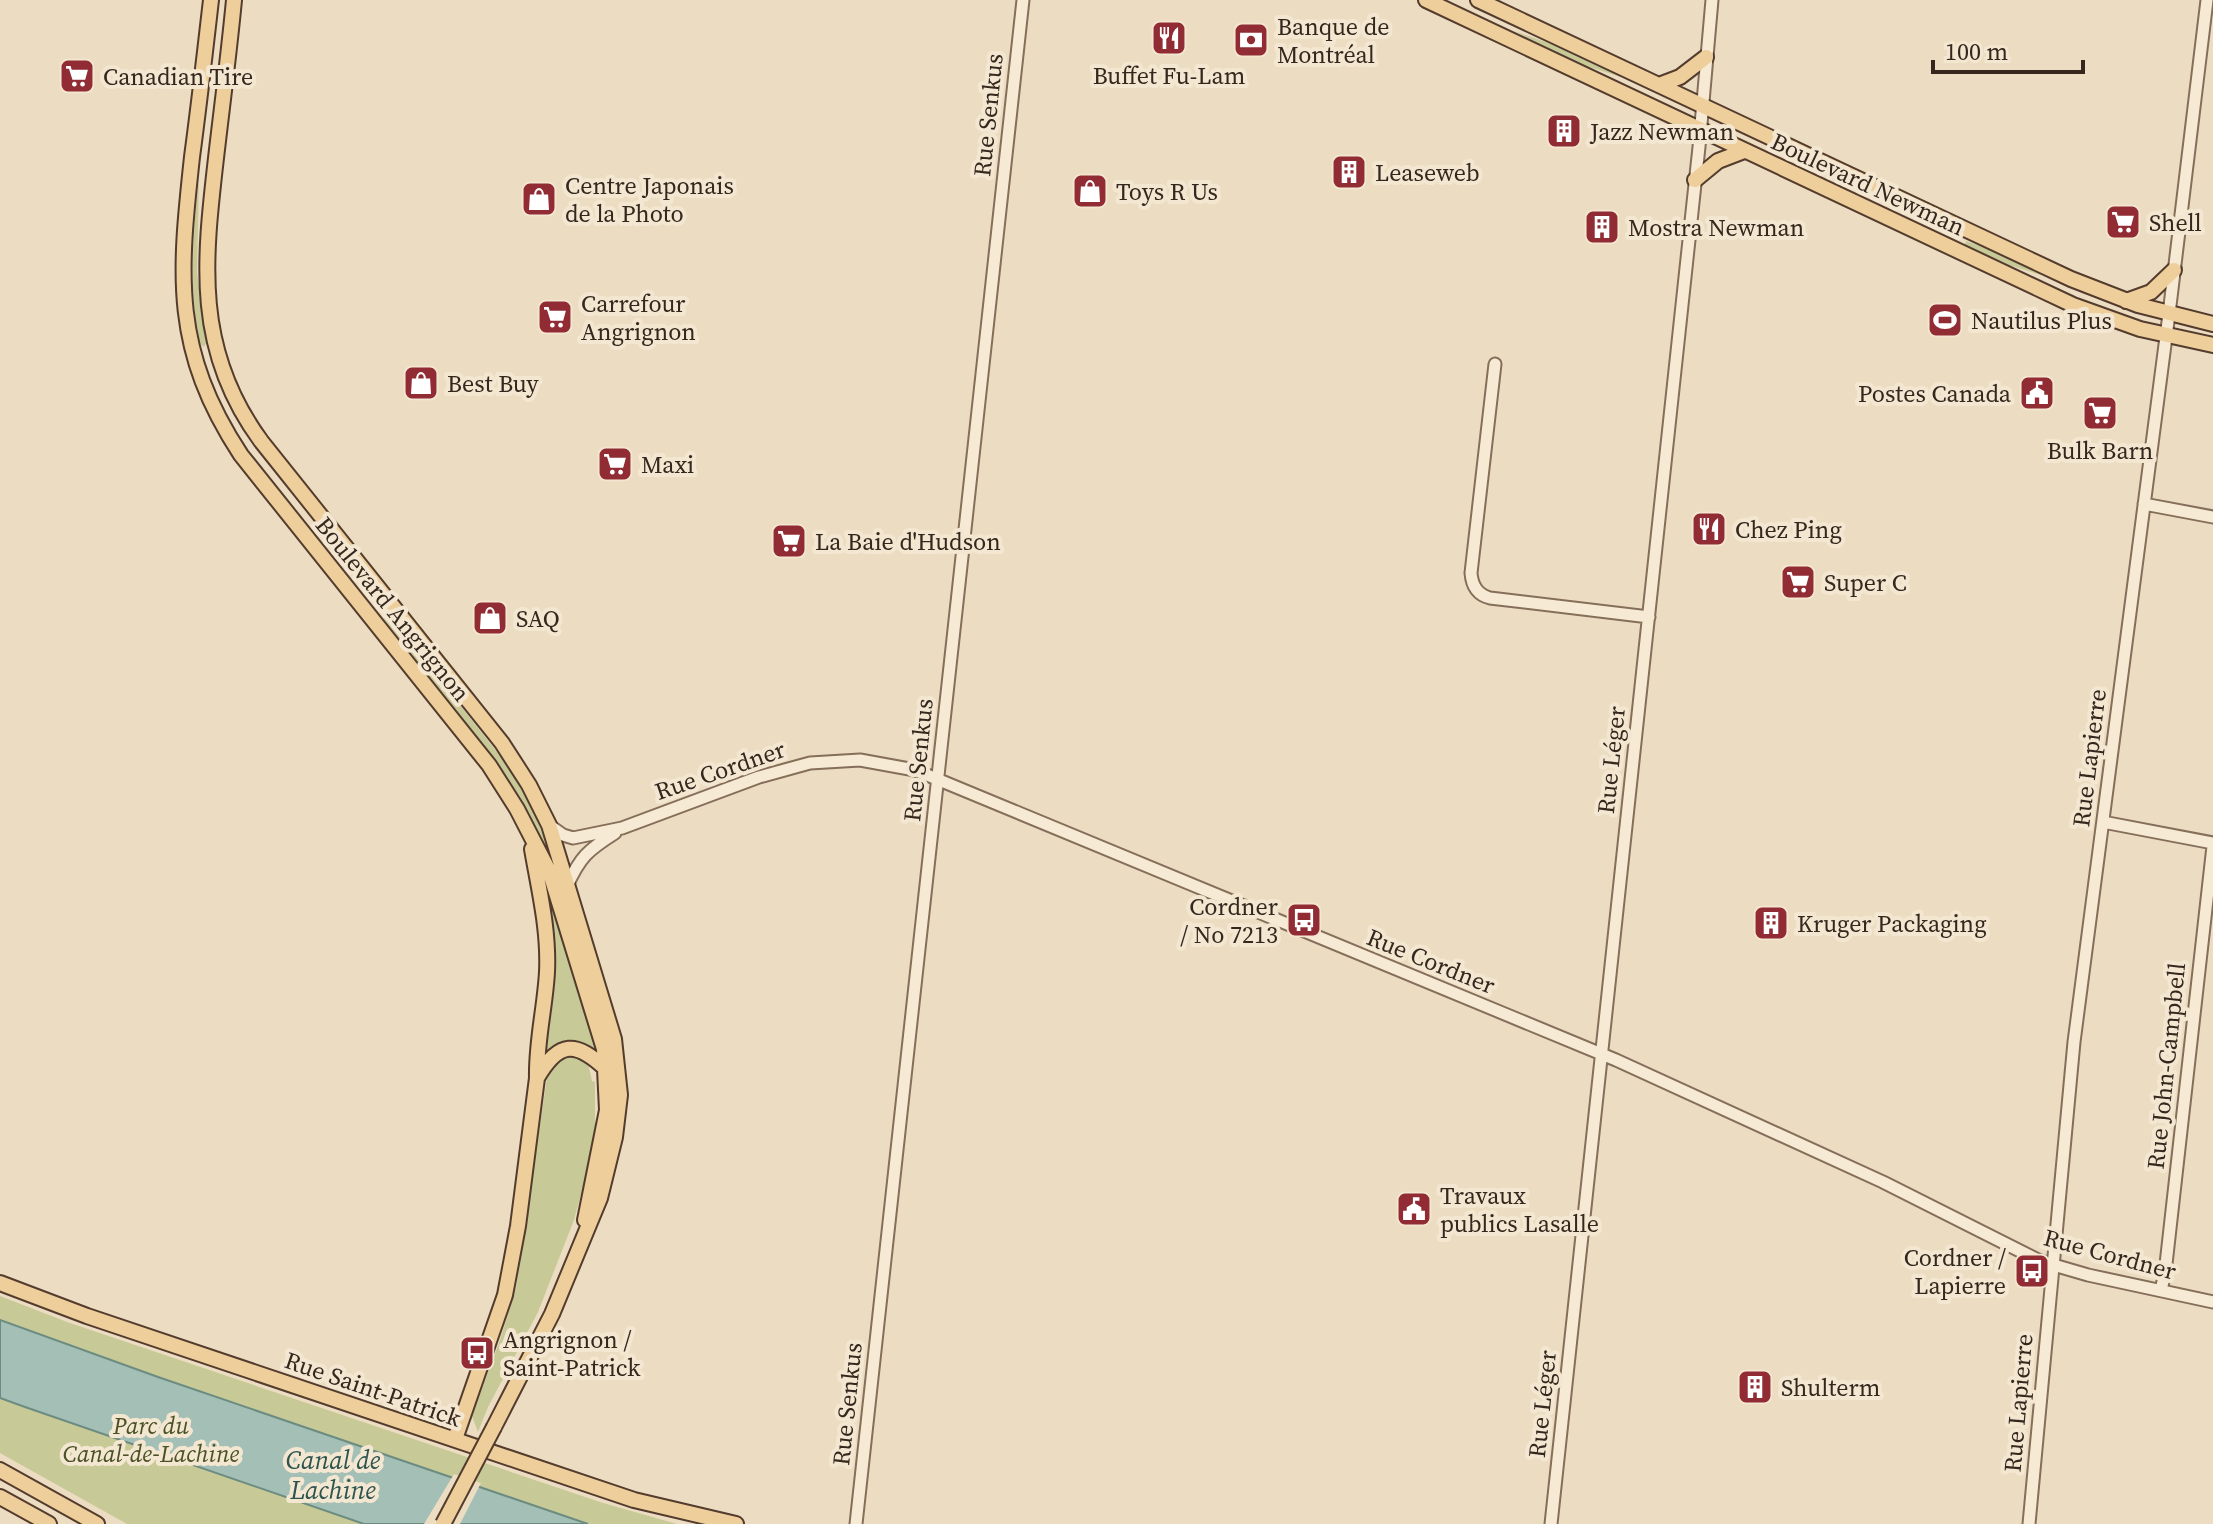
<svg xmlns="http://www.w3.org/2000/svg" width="2213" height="1524" viewBox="0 0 2213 1524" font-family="'Source Serif 4',serif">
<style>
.green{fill:#c7c996}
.water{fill:#a4bfb5;stroke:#6c8c82;stroke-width:2}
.pier{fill:#ecdcc2}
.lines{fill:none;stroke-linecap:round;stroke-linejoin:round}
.minor-casing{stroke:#856e5a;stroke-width:15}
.major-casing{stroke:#533c2e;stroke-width:18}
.minor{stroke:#f7ead4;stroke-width:11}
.major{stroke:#eece9a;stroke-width:14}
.major-bridge-casing{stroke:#533c2e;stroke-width:18;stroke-linecap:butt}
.major-bridge{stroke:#eece9a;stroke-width:14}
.labels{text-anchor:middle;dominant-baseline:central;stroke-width:8;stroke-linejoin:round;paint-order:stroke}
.poi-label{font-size:24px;fill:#35271d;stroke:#f4e7d1;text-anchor:start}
.street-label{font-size:24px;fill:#35271d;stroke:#f4e7d1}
.park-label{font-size:24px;font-style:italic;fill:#495125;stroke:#f4e7d1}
.water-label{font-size:26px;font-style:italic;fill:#2d544f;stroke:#f4e7d1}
</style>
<rect width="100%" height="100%" fill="#ecdcc2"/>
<!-- green -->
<path class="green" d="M1514 31 1557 46 1624 78 1580 64Z
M199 177 197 271 206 343 204 347 200 344C188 287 193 235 199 177Z
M1966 241 1988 249 2044 276 2006 264 1965 245Z
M389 615 507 765 532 807 553 861 522 800 498 763 384 619Z
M545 877 598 1048 595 1051C576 1038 560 1039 544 1056L541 878Z
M569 1056 579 1057 588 1063 592 1081 595 1082V1142L574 1220 538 1312 488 1407 478 1432 472 1416 500 1340 516 1287 548 1071 555 1063Z
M0 1296 67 1322 603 1503 677 1524H127L0 1453Z"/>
<!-- water -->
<path class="water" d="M0 1320 158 1377 588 1524H364L25 1407 0 1398Z"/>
<!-- pier -->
<path class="pier" d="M454 1474 481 1483 460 1524H424Z"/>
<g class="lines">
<defs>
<path id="minor" d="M1495 364 1471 573C1472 586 1478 595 1490 598L1649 617
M2144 504 2213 517
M2103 822 2213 843
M549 825 563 835 573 838 622 828 759 777 810 763 860 760 915 770 1616 1060 1883 1182 2040 1261 2088 1275 2213 1302
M567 886C580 857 588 850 615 833
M2161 1290 2165 1273 2213 846
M856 1524 1023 0
M1551 1524 1699 147 1712 0
M2029 1524 2074 1042 2169 314 2207 0"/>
<path id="major" d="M211 0C205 52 199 105 192 157 179 276 172 350 241 455L489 765 517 809 550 873 604 1049 607 1110 585 1220
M234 0C229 53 222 106 216 158 204 262 194 350 261 441L502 743 529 785 549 825 614 1039 620 1095 615 1137 600 1198 552 1314 494 1427
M1426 0 2073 305 2140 329 2213 345
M1478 0 2071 279 2138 305 2213 324
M1659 85 1680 77 1706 57
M1695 180 1718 161 1744 151
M2126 301 2151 292 2174 270
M537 1078C559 1040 576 1041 606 1069
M0 1283 87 1316 634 1500 736 1524
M455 1439 505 1295 518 1226 537 1078C536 1042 545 1008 547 972 549 930 539 890 532 849
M0 1470 97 1524
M0 1497 49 1524"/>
</defs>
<!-- minor casing -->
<use href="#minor" class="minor-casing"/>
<!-- major casing -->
<use href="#major" class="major-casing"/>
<!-- minor -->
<use href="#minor" class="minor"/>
<!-- major -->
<use href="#major" class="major"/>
<defs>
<path id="major-bridge" d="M443 1524 494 1427"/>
</defs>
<!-- major-bridge casing -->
<use href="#major-bridge" class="major-bridge-casing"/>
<!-- major-bridge -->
<use href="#major-bridge" class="major-bridge"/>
</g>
<!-- icons -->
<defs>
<symbol id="restaurant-square" viewBox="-11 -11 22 22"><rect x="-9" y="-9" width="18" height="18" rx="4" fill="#912c34" stroke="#f4e7d1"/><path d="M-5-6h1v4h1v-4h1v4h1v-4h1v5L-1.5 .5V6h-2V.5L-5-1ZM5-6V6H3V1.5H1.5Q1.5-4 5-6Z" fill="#fff"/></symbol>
<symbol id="bank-square" viewBox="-11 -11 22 22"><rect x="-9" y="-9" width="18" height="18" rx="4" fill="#912c34" stroke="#f4e7d1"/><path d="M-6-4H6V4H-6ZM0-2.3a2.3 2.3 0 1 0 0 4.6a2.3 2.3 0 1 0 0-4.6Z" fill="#fff"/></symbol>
<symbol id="supermarket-square" viewBox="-11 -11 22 22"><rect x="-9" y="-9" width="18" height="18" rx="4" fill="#912c34" stroke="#f4e7d1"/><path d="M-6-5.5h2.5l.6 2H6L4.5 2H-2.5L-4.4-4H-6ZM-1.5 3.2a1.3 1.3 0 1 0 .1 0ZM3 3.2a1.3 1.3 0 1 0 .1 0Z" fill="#fff"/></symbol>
<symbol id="building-square" viewBox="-11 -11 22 22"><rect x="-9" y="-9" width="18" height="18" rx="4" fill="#912c34" stroke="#f4e7d1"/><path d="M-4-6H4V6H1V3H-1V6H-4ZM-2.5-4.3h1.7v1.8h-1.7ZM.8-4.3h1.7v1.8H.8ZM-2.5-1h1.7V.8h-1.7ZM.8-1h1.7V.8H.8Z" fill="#fff"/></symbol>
<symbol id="shop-square" viewBox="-11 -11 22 22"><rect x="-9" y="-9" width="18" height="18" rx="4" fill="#912c34" stroke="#f4e7d1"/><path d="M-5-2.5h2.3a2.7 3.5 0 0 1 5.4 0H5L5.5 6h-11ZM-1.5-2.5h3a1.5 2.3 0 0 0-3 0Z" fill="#fff"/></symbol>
<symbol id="stadium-square" viewBox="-11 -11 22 22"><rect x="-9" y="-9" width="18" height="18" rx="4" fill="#912c34" stroke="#f4e7d1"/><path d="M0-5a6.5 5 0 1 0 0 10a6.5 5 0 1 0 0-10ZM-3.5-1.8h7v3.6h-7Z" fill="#fff"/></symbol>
<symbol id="civic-square" viewBox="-11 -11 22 22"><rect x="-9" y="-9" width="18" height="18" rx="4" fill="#912c34" stroke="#f4e7d1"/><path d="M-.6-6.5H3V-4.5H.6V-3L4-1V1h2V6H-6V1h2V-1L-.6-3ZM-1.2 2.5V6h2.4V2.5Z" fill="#fff"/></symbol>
<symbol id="bus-square" viewBox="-11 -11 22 22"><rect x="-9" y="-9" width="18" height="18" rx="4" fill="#912c34" stroke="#f4e7d1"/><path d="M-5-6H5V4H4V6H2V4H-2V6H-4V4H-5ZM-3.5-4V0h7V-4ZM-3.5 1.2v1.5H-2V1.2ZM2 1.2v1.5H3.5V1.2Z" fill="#fff"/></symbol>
</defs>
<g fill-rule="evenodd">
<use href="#restaurant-square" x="1149" y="18" width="40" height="40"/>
<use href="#bank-square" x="1231" y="20" width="40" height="40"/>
<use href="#supermarket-square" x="57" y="56" width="40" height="40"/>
<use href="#building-square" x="1544" y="111" width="40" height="40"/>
<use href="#building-square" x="1329" y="152" width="40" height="40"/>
<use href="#shop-square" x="1070" y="171" width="40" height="40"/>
<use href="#shop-square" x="519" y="179" width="40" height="40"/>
<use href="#supermarket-square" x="2103" y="202" width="40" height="40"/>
<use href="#building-square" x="1582" y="207" width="40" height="40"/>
<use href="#supermarket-square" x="535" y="297" width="40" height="40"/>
<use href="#stadium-square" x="1925" y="300" width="40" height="40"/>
<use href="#shop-square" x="401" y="363" width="40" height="40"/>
<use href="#civic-square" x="2017" y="373" width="40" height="40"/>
<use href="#supermarket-square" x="2080" y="393" width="40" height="40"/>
<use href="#supermarket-square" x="595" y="444" width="40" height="40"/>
<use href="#restaurant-square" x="1689" y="509" width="40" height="40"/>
<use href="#supermarket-square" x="769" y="521" width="40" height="40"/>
<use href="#supermarket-square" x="1778" y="562" width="40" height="40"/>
<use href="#shop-square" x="470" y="598" width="40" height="40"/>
<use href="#bus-square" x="1284" y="900" width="40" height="40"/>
<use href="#building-square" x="1751" y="903" width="40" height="40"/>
<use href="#civic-square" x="1394" y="1189" width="40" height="40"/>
<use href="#bus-square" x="2012" y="1251" width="40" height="40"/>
<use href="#bus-square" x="457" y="1333" width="40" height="40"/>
<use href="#building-square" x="1735" y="1367" width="40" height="40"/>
</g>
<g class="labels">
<!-- poi labels -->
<g class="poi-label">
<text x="1277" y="26">Banque de<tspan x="1277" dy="28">Montréal</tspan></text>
<text x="1169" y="75" text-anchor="middle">Buffet Fu-Lam</text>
<text x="103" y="76">Canadian Tire</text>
<text x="1590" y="131">Jazz Newman</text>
<text x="1375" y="172">Leaseweb</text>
<text x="565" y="185">Centre Japonais<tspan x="565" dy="28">de la Photo</tspan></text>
<text x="1116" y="191">Toys R Us</text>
<text x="2149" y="222">Shell</text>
<text x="1628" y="227">Mostra Newman</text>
<text x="581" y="303">Carrefour<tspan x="581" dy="28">Angrignon</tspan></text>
<text x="1971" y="320">Nautilus Plus</text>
<text x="447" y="383">Best Buy</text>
<text x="2011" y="393" text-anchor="end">Postes Canada</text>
<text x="2100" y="450" text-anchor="middle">Bulk Barn</text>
<text x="641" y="464">Maxi</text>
<text x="1735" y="529">Chez Ping</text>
<text x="815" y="541">La Baie d'Hudson</text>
<text x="1824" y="582">Super C</text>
<text x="516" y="618">SAQ</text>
<text x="1278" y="906" text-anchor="end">Cordner<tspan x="1278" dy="28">/ No 7213</tspan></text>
<text x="1797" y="923">Kruger Packaging</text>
<text x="1440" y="1195">Travaux<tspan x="1440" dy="28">publics Lasalle</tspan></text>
<text x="2006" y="1257" text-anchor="end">Cordner /<tspan x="2006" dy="28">Lapierre</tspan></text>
<text x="503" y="1339">Angrignon /<tspan x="503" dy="28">Saint-Patrick</tspan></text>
<text x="1781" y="1387">Shulterm</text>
</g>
<!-- street labels -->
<g class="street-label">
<text transform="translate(988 115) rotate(-84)">Rue Senkus</text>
<text transform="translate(1868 184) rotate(25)">Boulevard Newman</text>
<text transform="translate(393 609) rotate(51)">Boulevard Angrignon</text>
<text transform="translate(2089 758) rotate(-83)">Rue Lapierre</text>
<text transform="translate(918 760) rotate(-84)">Rue Senkus</text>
<text transform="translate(1611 760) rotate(-84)">Rue Léger</text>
<text transform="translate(720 770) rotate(-19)">Rue Cordner</text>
<text transform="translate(1431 961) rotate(22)">Rue Cordner</text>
<text transform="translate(2166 1066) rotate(-84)">Rue John-Campbell</text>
<text transform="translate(2110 1254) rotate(15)">Rue Cordner</text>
<text transform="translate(373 1389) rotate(19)">Rue Saint-Patrick</text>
<text transform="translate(2018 1403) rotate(-85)">Rue Lapierre</text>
<text transform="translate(847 1404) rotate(-84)">Rue Senkus</text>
<text transform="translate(1542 1404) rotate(-84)">Rue Léger</text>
</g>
<!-- park labels -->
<g class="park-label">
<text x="151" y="1425">Parc du<tspan x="151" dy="28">Canal-de-Lachine</tspan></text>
</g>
<!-- water labels -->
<g class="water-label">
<text x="333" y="1460">Canal de<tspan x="333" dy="30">Lachine</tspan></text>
</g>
</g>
<!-- scale -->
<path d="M1933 60v12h150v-12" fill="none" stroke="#35271d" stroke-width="4"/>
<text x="1945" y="60" font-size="24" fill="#35271d" stroke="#f4e7d1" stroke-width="6" paint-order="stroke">100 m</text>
</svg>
